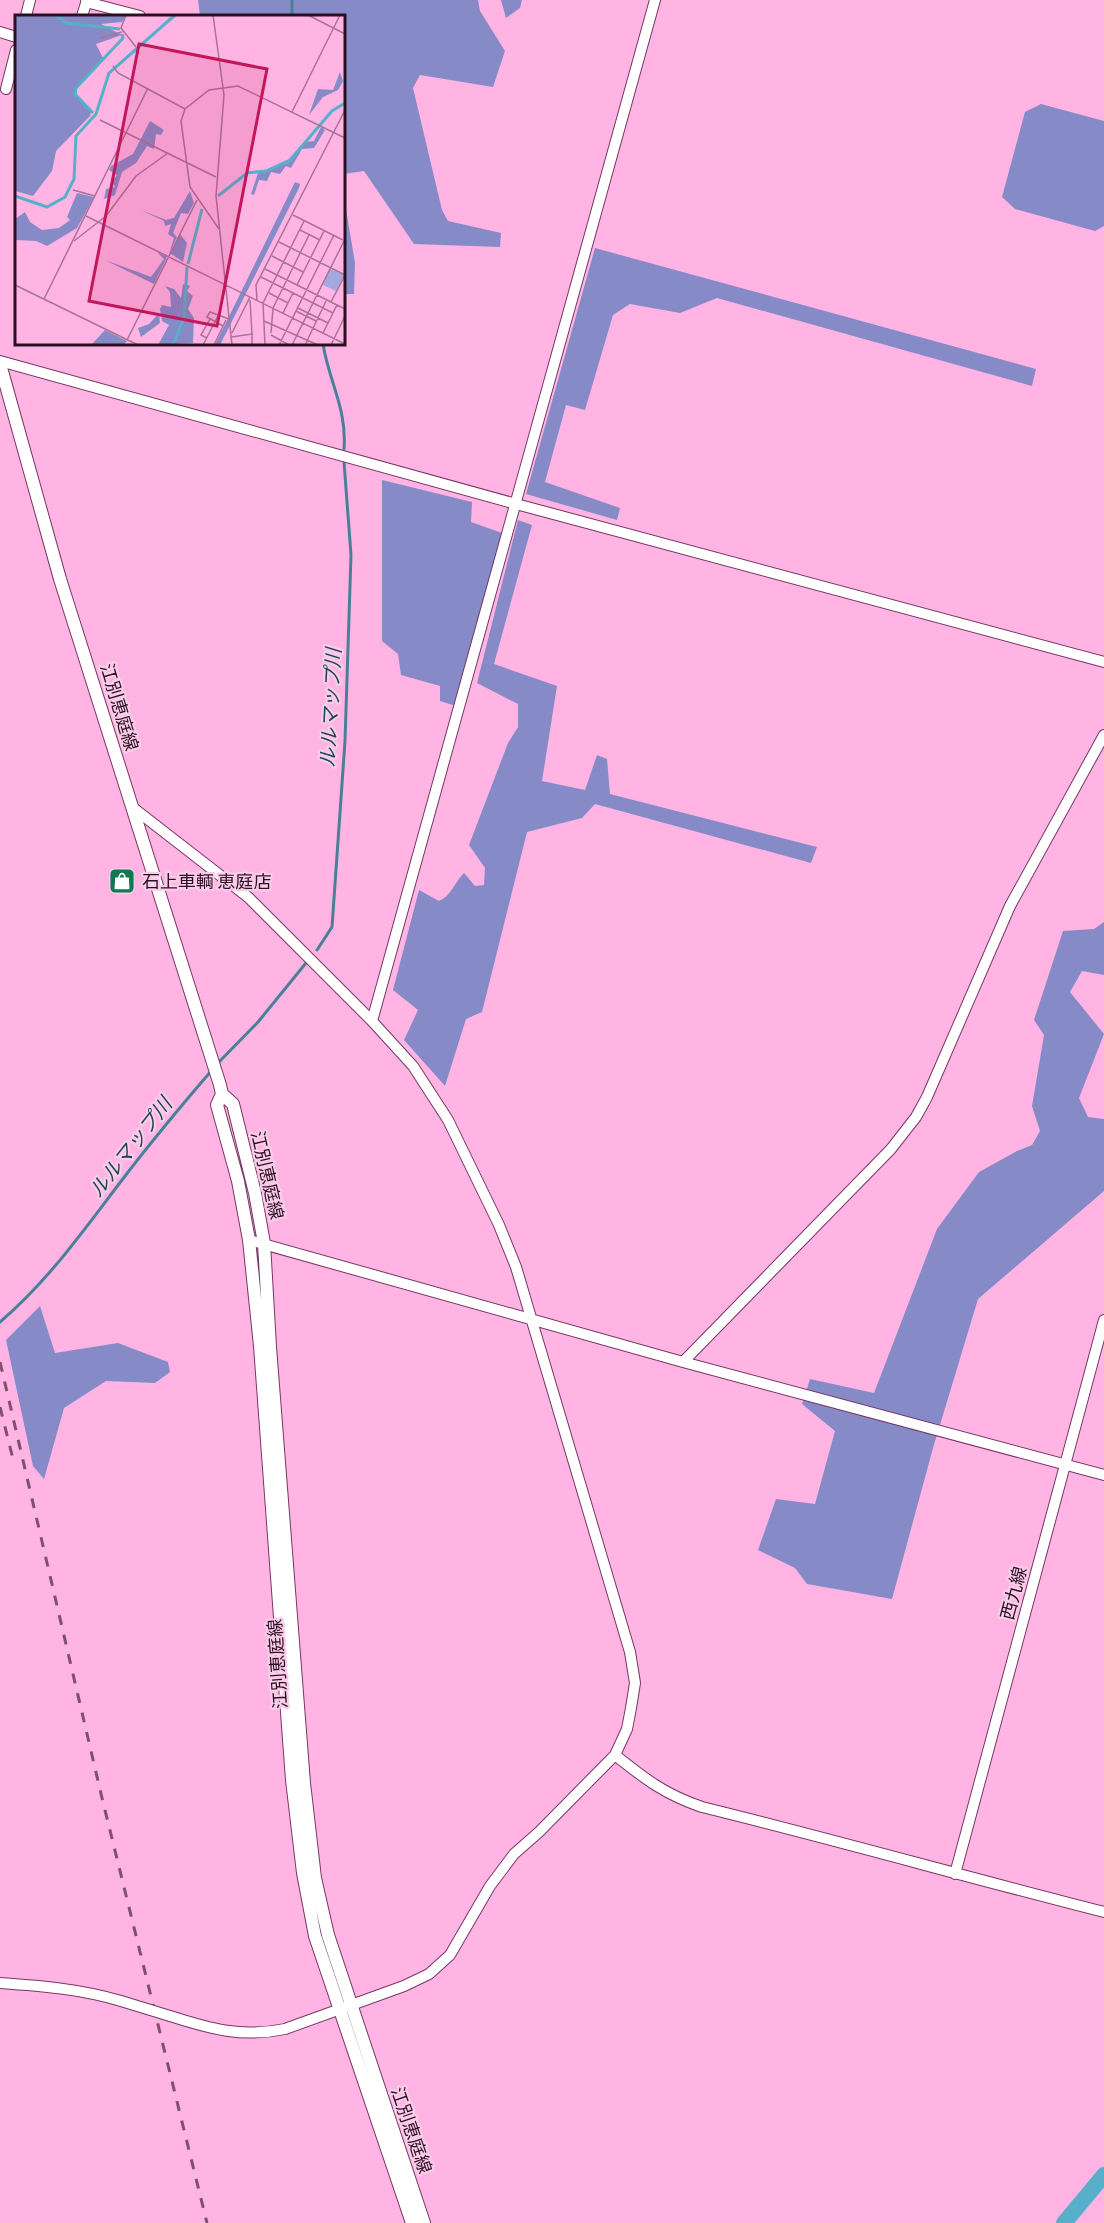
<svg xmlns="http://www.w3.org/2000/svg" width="1104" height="2223" viewBox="0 0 1104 2223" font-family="Manrope,'Noto Sans JP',sans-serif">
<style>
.forest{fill:#868ac7}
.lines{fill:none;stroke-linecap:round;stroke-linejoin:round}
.stream{stroke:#4a7f97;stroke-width:3}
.river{stroke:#58afc9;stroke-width:16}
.minor-casing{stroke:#773763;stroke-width:12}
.major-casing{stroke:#773763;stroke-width:14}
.minor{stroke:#fff;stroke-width:10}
.major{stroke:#fff;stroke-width:12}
.rail{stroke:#7e506f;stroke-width:3;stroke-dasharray:10 10;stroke-linecap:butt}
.minor-bridge-casing{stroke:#773763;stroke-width:12;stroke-linecap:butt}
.minor-bridge{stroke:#fff;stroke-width:10}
.labels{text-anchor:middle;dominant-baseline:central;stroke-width:4.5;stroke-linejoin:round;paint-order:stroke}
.street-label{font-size:18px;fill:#2b1023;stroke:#facce9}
.poi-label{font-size:18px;fill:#2b1023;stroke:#facce9;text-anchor:start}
.water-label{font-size:20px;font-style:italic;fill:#1e4652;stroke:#facce9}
.inset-river{fill:none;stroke:#58afc9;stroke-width:3}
.inset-road{fill:none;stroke:#aa7297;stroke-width:1.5}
.view{fill:#c2185b;fill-opacity:0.15;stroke:#c2185b;stroke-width:3}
.inset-edge{fill:none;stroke:#2b1023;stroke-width:3}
</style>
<rect width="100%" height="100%" fill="#ffb4e4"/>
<!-- forest -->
<path class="forest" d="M198 0H478L480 11 505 51 493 87 420 75 413 88 442 210 448 221 501 233 500 247 414 244 364 171 344 174V16H200Z
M501 0H522L520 8 506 18Z
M1041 104 1104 121V226L1095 231 1015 209 1002 197 1025 112Z
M344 197 355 263 354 294H344Z
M595 248 1036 369 1032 386 717 298 680 313 630 304 613 315 585 410 566 405 545 482 620 508 617 520 526 494Z
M382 480 472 502 471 522 505 534 456 706 440 701V686L401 675 398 654 382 641Z
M518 520 532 525 494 664 557 686 542 781 585 790 597 755 607 759 610 794 817 847 811 863 595 804 582 818 527 832 482 1012 466 1019 445 1086 404 1040 418 1010 393 990 419 890 439 901C451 896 454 883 464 873L475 886 484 885 485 868 469 845 508 743 518 727V704L477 683Z
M1104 922V975L1082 971 1070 992 1104 1034 1079 1098 1088 1117 1104 1119V1191L978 1299 933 1448 892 1599 807 1584 795 1568 758 1550 776 1499 815 1504 835 1431 802 1404 810 1379 874 1393 937 1229 979 1172 1017 1151 1032 1145 1040 1131 1032 1106 1044 1035 1034 1020 1063 931 1094 929Z
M40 1306 55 1353 118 1343 168 1362 170 1372 155 1383 106 1381 64 1408 44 1479 33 1466 6 1340Z"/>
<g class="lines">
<!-- stream -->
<path class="stream" d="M292 16V0
M323 344C329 382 347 408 344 449
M317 950 332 927 345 741 351 555 344 462
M218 1063 258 1022 306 963
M0 1322C49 1280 83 1231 122 1180 151 1142 181 1106 212 1070"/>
<!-- river -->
<path class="river" d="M1064 2223 1104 2175"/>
<defs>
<path id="minor" d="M86 2 140 16
M26 16 30 0
M82 16 87 0
M0 32 16 37
M6 89 16 50
M0 361 516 504 1104 662
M132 807 248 897 372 1021 413 1066 448 1120 499 1225 516 1267 630 1652 635 1683 631 1708 627 1729 615 1755 539 1832 514 1854 490 1886 450 1955 429 1974 404 1986 285 2029C242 2038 211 2029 170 2016
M372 1021 655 0
M249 1240 683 1362 1104 1475
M683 1362 891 1149 916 1117 927 1097 1010 906 1104 735
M615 1755C645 1779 664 1794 702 1807 836 1840 970 1878 1104 1912
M955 1874 1104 1320
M0 1983C42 1986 81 1989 121 2001"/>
<path id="major" d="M0 364 60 579 220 1085 222 1094 217 1105 238 1181 249 1240 260 1346 292 1780 303 1873 315 1936 412 2223
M222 1094 233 1104 255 1193 264 1243 270 1347 304 1783 315 1878 328 1935 424 2223"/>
</defs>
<!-- minor casing -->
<use href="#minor" class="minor-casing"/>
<!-- major casing -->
<use href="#major" class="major-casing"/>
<!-- minor -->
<use href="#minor" class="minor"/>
<!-- major -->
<use href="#major" class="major"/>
<!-- rail -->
<path class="rail" d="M0 1362 102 1798 207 2223
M0 1407 14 1463"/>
<defs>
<path id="minor-bridge" d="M121 2001 170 2016"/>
</defs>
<!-- minor-bridge casing -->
<use href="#minor-bridge" class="minor-bridge-casing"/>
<!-- minor-bridge -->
<use href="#minor-bridge" class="minor-bridge"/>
</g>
<!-- icons -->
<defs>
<symbol id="shop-square" viewBox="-11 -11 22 22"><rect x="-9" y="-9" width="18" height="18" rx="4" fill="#137851" stroke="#facce9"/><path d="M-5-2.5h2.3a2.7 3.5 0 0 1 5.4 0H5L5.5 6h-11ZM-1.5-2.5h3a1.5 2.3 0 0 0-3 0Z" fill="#fff"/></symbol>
</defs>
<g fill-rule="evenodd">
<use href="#shop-square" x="107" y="866" width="30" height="30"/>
</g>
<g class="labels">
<!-- street labels -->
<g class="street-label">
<text transform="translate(120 707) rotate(73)">江別恵庭線</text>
<text transform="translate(268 1175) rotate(77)">江別恵庭線</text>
<text transform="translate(1013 1593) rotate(-75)">西九線</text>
<text transform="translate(277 1664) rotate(-94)">江別恵庭線</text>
<text transform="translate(412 2130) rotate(71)">江別恵庭線</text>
</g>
<!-- poi labels -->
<g class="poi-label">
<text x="142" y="881">石上車輌 恵庭店</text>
</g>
<!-- water labels -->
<g class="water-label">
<text transform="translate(330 708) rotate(-87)">ルルマップ川</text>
<text transform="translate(130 1147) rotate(-52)">ルルマップ川</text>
</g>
</g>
<!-- overview -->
<g transform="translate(15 15)">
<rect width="330" height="330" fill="#ffb4e4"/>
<path d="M315 254 329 260 321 276 308 270Z" fill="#a4a8de"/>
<path d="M0 0H112L107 7 86 9 107 20 81 29 88 43 61 72 62 82 76 97 75 101 41 136 37 156 18 181 0 176ZM325 57 328 66 323 75 308 82 294 100 303 74 318 75ZM135 106 149 115 146 120 141 119 139 134 132 131 121 148 107 157 100 180 89 184 91 174 100 172 97 167 102 160 94 155 96 151 118 139ZM306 112 310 115 299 133 287 134 276 153 271 151 265 159 256 157 252 166 244 165 239 180 236 179 243 158 273 148 290 127 299 126ZM280 167 285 169 284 173 205 330H200ZM175 176 179 188 173 199 166 198 158 218 162 222 154 239 159 223 153 219 156 209 150 211 149 206 126 195 151 205 159 203ZM62 178 79 182 62 213 32 231 21 226 0 225V204L10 197 15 207 27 215 44 213 55 205 52 202ZM165 219 172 228 168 247 155 238ZM142 237 152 242 139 269 90 245 136 262 149 244ZM168 269 175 271 172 276 178 281 173 294 179 303 178 328 143 330 154 310 147 306 145 294 147 290 156 292 155 277 150 271 159 274 166 283ZM144 298 145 308 126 322 123 313 134 309ZM90 315 112 326 109 330H76Z" fill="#868ac7"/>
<path class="inset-river" d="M41 0 51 8 105 14M78 98 60 79 61 73 108 23 107 19M0 181 32 192 50 182 59 164 61 121 81 99 94 58 160 0M203 181 232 158 251 156 275 145 317 96 330 88M173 249 187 194M158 330 169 302 172 252"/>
<path class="inset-road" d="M111 0 106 13 121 32M198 0 209 80 201 181 217 330M293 0 330 19M86 23 107 17M98 51 103 58 170 94M277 97 325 0M85 105 201 162M58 175 80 181M278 200 328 225M71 201 330 329M204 214 175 172 166 106 170 94 194 75 223 71 330 123M285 215 305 225M59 226 91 201 121 161 153 138M264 227 330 260M257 241 288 257M250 254 330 294M246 262 318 298M0 270 123 330M282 270 309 216M254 278 273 288M29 284 133 73M235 285 237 319M242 285 241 270 330 95M316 287 330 260M258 293 294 220M283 293 313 308M281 296 301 306M268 298 278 278M249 306 303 330M208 311 192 302 195 297 214 304M217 318 235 282M256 318 258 293M308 318 322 290M256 320 274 330M216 322 237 319V330M192 323 186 320 195 304M112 325 182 185M188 330 203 301M199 330 211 305M250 330 248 288 289 206M264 330 319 220M277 330 329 226M290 330 311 286M316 330 330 301"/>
<path class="view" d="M124 29 252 54 202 311 74 286Z"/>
<rect width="330" height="330" class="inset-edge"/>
</g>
</svg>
